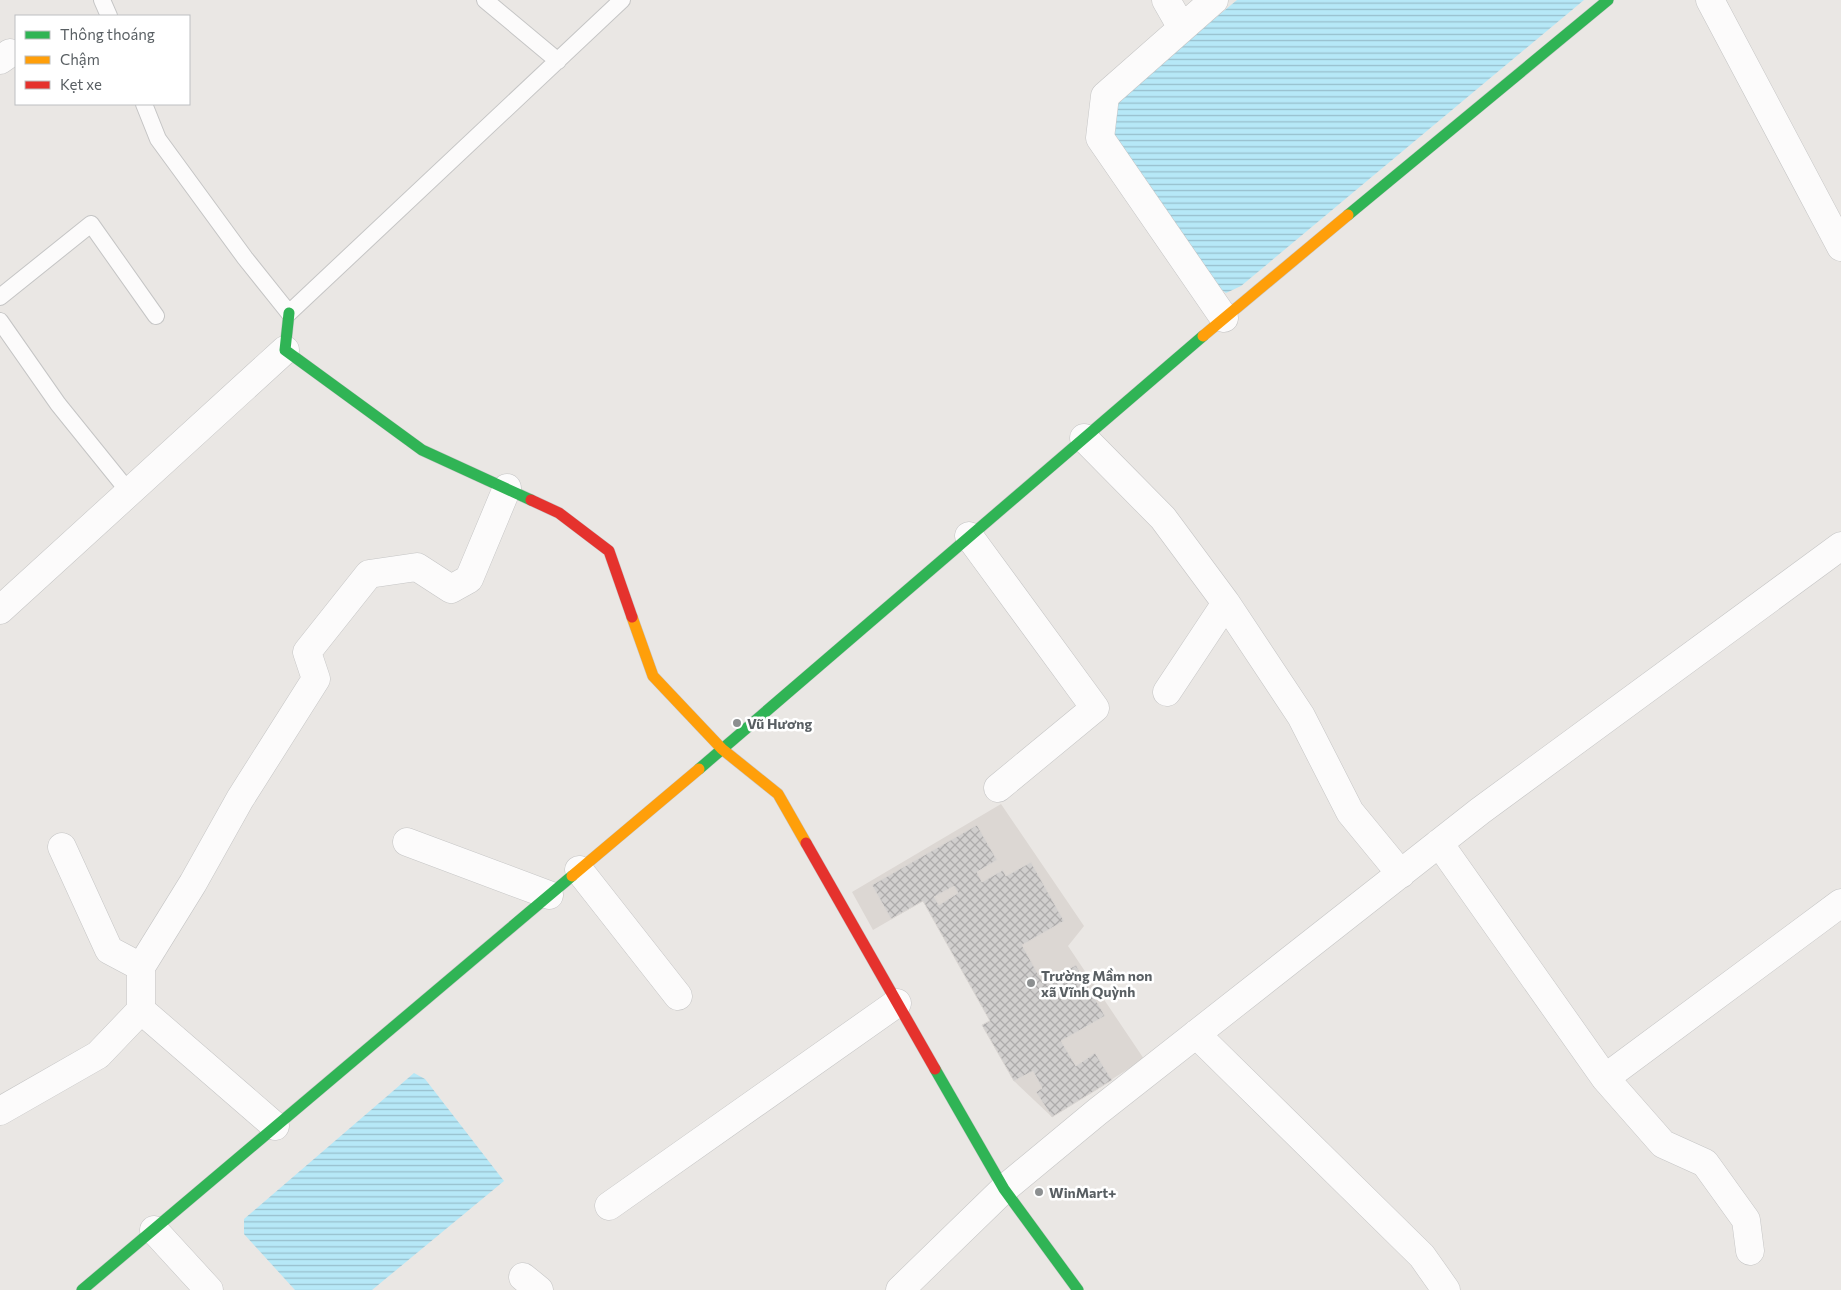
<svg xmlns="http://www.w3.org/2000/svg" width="1841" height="1290" viewBox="0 0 1841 1290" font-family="Commissioner,sans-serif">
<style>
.education{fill:#dcd7d3}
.water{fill:url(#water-rules)}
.building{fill:url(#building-cross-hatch);stroke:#dad6d3;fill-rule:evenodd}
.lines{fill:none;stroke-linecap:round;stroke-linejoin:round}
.lane-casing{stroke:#c5c5c5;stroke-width:18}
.street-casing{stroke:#c5c5c5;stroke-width:29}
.fast-casing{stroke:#c6c6c6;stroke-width:12}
.slow-casing{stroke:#c6c6c6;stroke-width:12}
.jam-casing{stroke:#c6c6c6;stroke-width:12}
.lane{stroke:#fcfbfb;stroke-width:16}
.street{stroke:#fcfbfb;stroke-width:28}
.fast{stroke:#30b455;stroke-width:11}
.slow{stroke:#ff9f0a;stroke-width:11}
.jam{stroke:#e5322d;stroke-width:11}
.poi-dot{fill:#8c8f90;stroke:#fff;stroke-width:2}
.labels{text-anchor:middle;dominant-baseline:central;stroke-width:5;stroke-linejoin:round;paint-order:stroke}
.poi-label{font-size:14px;font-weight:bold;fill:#595f63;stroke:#fff;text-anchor:start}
</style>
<defs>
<pattern id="water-rules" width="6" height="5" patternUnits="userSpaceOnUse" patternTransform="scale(1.25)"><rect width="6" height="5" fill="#b6e8f7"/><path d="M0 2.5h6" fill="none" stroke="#97bfcc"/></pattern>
<pattern id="building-cross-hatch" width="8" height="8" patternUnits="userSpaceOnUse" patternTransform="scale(1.25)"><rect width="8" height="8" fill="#d1cfce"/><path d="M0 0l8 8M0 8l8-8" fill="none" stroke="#adabab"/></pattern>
</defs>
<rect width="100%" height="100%" fill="#eae7e4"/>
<!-- education -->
<path class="education" d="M1001 804 1084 926 1068 946 1144 1059 1052 1117 1014 1081 982 1025 990 1020 923 901 873 930 852 892Z"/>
<!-- water -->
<path class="water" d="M1237 0H1584L1241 286 1226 293 1210 281 1114 142 1111 110 1124 94Z
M414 1073 425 1079 504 1181 372 1290H295L244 1234V1219Z"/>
<!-- building -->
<path class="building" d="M977 825 997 860 977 872 982 882 1003 870 1006 876 1031 862 1064 921 1022 945 1043 983 1076 965 1105 1016 1061 1041 1076 1066 1095 1053 1112 1080 1052 1117 1036 1092 1042 1088 1033 1071 1014 1081 982 1025 990 1021 923 901 891 919 872 885ZM954 886 958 893 939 905 934 897Z"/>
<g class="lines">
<defs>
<path id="lane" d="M102 0 109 16
M485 0 558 61
M144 104 158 139 245 258 289 313 622 0
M0 297 91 224 156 316
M0 321 58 404 129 492"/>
<path id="street" d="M1166 0 1182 28
M1214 0 1105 96 1100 138 1224 318
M1710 0 1841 247
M0 60 10 53
M1084 438 1163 518 1226 603 1167 692
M969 536 1095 708 998 788
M1226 603 1301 716 1350 812 1401 874
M0 610 285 350
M407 842 549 895
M1439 843 1605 1078 1663 1144 1705 1163 1746 1220 1750 1251
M62 847 109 950 141 967
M579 870 678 996
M141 1010 275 1126
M1196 1034 1422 1256 1446 1290
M1605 1078 1841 903
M0 1111 98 1055 141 1010V967L193 883 240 799 316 679 307 652 369 574 417 567 451 589 469 579 507 488
M609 1206 897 1003
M154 1230 209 1290
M523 1277 539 1290
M900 1290 1004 1189 1097 1112 1480 811 1841 546"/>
<path id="fast" d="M1348 215 1608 0
M289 313 285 350 422 450 531 500
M699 769 1203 336
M935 1069 1004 1189 1078 1290
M82 1290 572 876"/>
<path id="slow" d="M1203 336 1348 215
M632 617 653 676 722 749 778 794 806 843
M572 876 699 769"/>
<path id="jam" d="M531 500 559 513 609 551 632 617
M806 843 935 1069"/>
</defs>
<!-- lane casing -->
<use href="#lane" class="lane-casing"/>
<!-- street casing -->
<use href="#street" class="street-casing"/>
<!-- fast casing -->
<use href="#fast" class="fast-casing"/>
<!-- slow casing -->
<use href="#slow" class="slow-casing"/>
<!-- jam casing -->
<use href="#jam" class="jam-casing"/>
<!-- lane -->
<use href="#lane" class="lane"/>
<!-- street -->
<use href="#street" class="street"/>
<!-- fast -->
<use href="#fast" class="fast"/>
<!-- slow -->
<use href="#slow" class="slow"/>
<!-- jam -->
<use href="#jam" class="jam"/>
</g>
<!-- markers -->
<g class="poi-dot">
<circle cx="737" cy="723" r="5"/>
<circle cx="1031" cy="983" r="5"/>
<circle cx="1039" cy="1192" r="5"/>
</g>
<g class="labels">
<!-- poi labels -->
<g class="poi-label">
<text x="747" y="723">Vũ Hương</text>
<text x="1041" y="975">Trường Mầm non<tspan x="1041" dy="16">xã Vĩnh Quỳnh</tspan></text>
<text x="1049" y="1192">WinMart+</text>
</g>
</g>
<!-- legend -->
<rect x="15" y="15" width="175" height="90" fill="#ffffff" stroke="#bdbfc1"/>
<rect x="25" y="31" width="25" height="8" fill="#30b455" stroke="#bdbfc1"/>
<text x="60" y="40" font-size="15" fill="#595f63">Thông thoáng</text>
<rect x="25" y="56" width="25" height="8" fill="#ff9f0a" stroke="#bdbfc1"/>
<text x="60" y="65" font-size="15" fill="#595f63">Chậm</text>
<rect x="25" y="81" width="25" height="8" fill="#e5322d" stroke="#bdbfc1"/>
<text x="60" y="90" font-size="15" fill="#595f63">Kẹt xe</text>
</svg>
